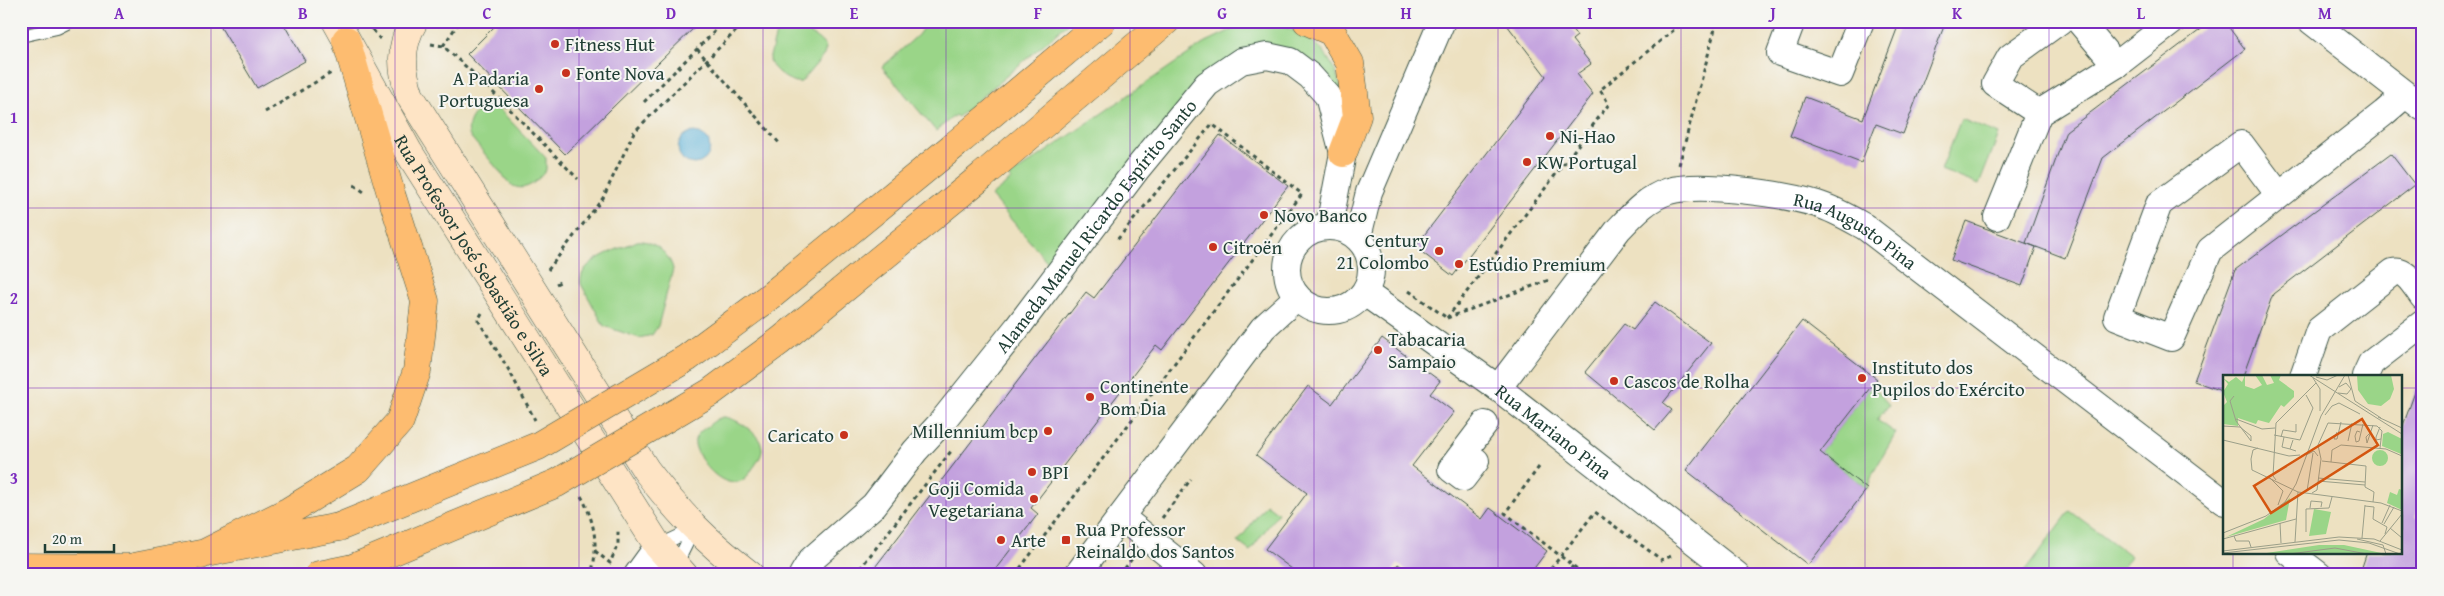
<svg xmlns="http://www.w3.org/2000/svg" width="2444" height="596" viewBox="0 0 2444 596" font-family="'Gentium Book Plus',serif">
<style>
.green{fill:#9ad588;stroke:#5c895e}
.water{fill:#5bb0d7;stroke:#3d7686}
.building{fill:#c3a1de}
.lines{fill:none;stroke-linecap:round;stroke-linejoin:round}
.lane-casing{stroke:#3e5649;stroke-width:14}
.street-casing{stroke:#3e5649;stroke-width:28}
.secondary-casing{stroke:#3e5649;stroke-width:29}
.highway-casing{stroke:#3e5649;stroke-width:29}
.path{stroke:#3e5649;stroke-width:3;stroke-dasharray:4 4;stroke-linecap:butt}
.lane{stroke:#fff;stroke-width:12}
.street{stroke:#fff;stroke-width:26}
.secondary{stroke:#fee4c5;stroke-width:28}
.highway{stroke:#fdbc6f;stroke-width:28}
.highway-bridge-casing{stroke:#3e5649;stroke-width:29;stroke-linecap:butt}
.highway-bridge{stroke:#fdbc6f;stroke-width:28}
.grid{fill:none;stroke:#7b2cbf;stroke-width:1;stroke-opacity:0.55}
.poi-dot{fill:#c8321e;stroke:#f6f6f2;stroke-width:2}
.labels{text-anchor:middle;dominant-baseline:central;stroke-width:4;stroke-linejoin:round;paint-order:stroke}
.poi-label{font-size:19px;fill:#1f3d34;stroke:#f6f6f2;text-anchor:start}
.street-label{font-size:19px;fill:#1f3d34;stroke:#f6f6f2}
.inset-road{fill:none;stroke:#9b9f89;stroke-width:1}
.view{fill:#d45610;fill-opacity:0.15;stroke:#d45610;stroke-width:2.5}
.inset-edge{fill:none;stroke:#1f3d34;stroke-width:2.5}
.neatline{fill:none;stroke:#7b2cbf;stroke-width:2}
.grid-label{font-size:16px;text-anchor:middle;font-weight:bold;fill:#7b2cbf}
</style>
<rect width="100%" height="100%" fill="#f6f6f2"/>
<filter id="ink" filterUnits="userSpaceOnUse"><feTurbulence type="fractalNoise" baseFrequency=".02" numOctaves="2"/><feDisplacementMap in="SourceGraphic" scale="10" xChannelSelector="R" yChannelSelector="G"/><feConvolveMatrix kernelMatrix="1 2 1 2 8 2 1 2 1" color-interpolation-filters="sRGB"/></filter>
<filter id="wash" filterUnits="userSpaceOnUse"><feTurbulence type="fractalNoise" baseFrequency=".0096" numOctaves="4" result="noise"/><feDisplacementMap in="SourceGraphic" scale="20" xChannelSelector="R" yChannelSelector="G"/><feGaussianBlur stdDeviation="1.12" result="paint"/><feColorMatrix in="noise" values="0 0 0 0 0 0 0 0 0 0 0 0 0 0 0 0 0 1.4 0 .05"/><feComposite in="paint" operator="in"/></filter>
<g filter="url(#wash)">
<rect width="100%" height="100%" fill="#ede1c1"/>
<!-- green -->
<path class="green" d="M928 21H1071L958 117 955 115 936 131 882 67 918 35Z
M1266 22C1313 32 1333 52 1344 99L1323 69 1298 54 1249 51 1050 265 991 196 1011 180 1009 177 1206 42 1244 24Z
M784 24C795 23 822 38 826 48L824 55 801 82C790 84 773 70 769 60L777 30Z
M489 106 499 109 546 158V170C537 182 524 194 510 184L469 135C466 122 475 108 489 106Z
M1961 119 1999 134 1979 185 1941 170Z
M637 241C652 239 670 254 673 269L658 326 652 335 639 338 604 326 581 284C578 259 619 250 637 241Z
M1872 385 1889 405 1877 420 1896 433 1873 473 1867 489 1820 452Z
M724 417C737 418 764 436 762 451 761 458 755 465 751 471 730 505 692 455 695 440 697 433 702 430 708 426 713 422 717 418 724 417Z
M1266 504 1278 513 1250 551 1238 542Z
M2070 511 2131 556 2118 575H2022Z"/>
<!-- water -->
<path class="water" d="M678 148a16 16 0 1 1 32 0a16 16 0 1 1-32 0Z"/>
<g id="blocks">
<!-- building -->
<path class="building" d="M217 21H282L305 61 257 88Z
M500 21H701L565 154 467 54Z
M1504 21H1566L1577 36 1572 40 1591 64 1577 74 1593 94 1453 276 1415 247 1546 76Z
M1900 21H1946L1903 134 1876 124 1861 163 1790 136 1805 97 1863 119Z
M2212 21H2224L2245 49 2103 158 2065 258 2026 243 2066 131Z
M1220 135 1288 186 1162 350 1156 345 1093 427 1031 508 1038 514 991 575H869L1086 292 1094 298Z
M2391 154 2415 185 2273 294 2243 376H2224V392L2194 381 2235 270Z
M1966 221 2036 247 2022 286 1951 260Z
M1655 302 1711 343 1663 403 1672 410 1655 430 1585 372 1624 324 1633 330Z
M1802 321 1877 379 1820 452 1867 489 1808 565 1686 470Z
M1382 338 1440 381 1430 394 1454 412 1412 466 1482 519 1490 508 1547 551 1529 575H1413L1398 564 1390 575H1300L1265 549 1307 493 1256 455 1308 386 1332 404Z
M2420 378 2423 379V495L2415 517 2423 520V575H2376L2361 570 2367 552H2400V434Z"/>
</g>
</g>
<g filter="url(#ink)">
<use href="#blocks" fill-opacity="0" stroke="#3e5649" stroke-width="1"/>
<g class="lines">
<defs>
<path id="lane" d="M21 36 57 28 71 21
M658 546 694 529
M675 567 694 529"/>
<g id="street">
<path d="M1792 21 1780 53 1840 74 1861 21"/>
<path d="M2079 21 2116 65"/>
<path d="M2311 21 2423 108"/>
<path d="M2039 113 1995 84 2010 57 2060 21"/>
<path d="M2279 195 2241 144 2159 204 2117 317 2171 338 2210 250 2384 113 2405 95"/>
<path d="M1997 217 2039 113 2116 65 2173 21"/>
<circle cx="1329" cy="269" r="42"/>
<path d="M1358 237 1369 192 1442 21"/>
<path id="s1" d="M1365 293 1498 388 1737 575"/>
<path d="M2303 376 2319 330 2393 272C2406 268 2416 288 2423 297"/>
<path d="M2365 376 2371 363 2423 323"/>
<path id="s2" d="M1498 388 1618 230C1633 214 1647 198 1669 191 1701 182 1784 194 1817 204 1834 209 1849 218 1865 227L2224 502"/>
<path d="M1464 452 1476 461 1463 478 1451 469 1485 424"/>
<path d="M1121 517 1194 575"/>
<path d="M2289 552 2319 575"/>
<path d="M637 575 658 546"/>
<path id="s3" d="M802 575 811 560 874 505 915 451 940 424 1017 328 1137 169 1207 84 1241 61 1267 56 1290 61 1310 76 1328 96 1343 153 1329 226"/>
<path d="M1077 575 1263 328 1297 297"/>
</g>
<g id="secondary">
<path id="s4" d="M336 21 408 151 658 546 684 575"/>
<path d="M414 21C399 46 401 70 410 96L646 470C679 514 706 541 750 575"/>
</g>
<path id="highway" d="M1307 21 1332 32 1350 63 1357 116 1343 153
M956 144 1102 21
M982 176 1166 21
M201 555 289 511 358 469 400 421 417 371 425 301 392 197 346 40
M21 567 129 568 339 527
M319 575 353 568"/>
</defs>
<!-- lane casing -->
<use href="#lane" class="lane-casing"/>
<!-- street casing -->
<use href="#street" class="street-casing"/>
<!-- secondary casing -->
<use href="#secondary" class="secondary-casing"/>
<!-- highway casing -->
<use href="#highway" class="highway-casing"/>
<!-- path -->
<path class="path" d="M372 30 374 21
M373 30 380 39
M431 44 443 46 483 82 578 179
M443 46 460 21
M697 49 780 144
M21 74 27 52
M21 90V104
M644 102 725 21
M265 112 331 73
M1679 165 1717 21
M354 185 364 192
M548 270 603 198 634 132 746 21
M556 284 562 281
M1409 291 1447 318
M482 313 478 320 480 323 510 372 535 420
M1447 318 1609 104 1600 90 1685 21
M1447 318 1549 280
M1539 467 1505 513 1585 575
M581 496C595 521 599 547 591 575
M1162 518 1191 479
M595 551 610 563 618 544V531
M855 575 952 450
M1015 575 1302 194 1212 124 1117 240
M1120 575 1133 557
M1546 575 1595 512 1662 560 1671 556 1673 557
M1566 575 1573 566"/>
<!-- lane -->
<use href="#lane" class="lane"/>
<!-- street -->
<use href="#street" class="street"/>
<!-- secondary -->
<use href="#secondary" class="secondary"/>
<!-- highway -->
<use href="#highway" class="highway"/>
<defs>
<path id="highway-bridge" d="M339 527 538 446 687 358 768 298 956 144
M353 568 557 483 711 392 780 341 982 176"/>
</defs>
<!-- highway-bridge casing -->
<use href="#highway-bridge" class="highway-bridge-casing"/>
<!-- highway-bridge -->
<use href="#highway-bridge" class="highway-bridge"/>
</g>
</g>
<!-- grid -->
<path class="grid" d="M211 21V575M395 21V575M579 21V575M763 21V575M946 21V575M1130 21V575M1314 21V575M1498 21V575M1681 21V575M1865 21V575M2049 21V575M2233 21V376M21 208H2423M21 388H2224M2400 388H2423M2233 552V575"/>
<!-- markers -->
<g class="poi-dot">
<circle cx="555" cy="44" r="5"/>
<circle cx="566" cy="73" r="5"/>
<circle cx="539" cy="89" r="5"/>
<circle cx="1550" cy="136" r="5"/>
<circle cx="1527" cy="162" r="5"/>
<circle cx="1264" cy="215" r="5"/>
<circle cx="1213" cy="247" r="5"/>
<circle cx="1439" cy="251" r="5"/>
<circle cx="1459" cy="264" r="5"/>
<circle cx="1378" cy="350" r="5"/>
<circle cx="1862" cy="378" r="5"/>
<circle cx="1614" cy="381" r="5"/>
<circle cx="1090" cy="397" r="5"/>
<circle cx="1048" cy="431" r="5"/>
<circle cx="844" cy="435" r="5"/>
<circle cx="1032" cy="472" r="5"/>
<circle cx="1034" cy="499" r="5"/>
<circle cx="1001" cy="540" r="5"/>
<rect x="1061" y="535" width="10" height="10" rx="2.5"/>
</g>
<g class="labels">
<!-- poi labels -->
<g class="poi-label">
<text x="565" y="44">Fitness Hut</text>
<text x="576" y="73">Fonte Nova</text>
<text x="529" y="78" text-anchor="end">A Padaria<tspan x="529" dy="22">Portuguesa</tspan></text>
<text x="1560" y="136">Ni-Hao</text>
<text x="1537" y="162">KW Portugal</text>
<text x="1274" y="215">Novo Banco</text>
<text x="1429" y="240" text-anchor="end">Century<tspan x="1429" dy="22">21 Colombo</tspan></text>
<text x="1223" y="247">Citroën</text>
<text x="1469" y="264">Estúdio Premium</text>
<text x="1388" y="339">Tabacaria<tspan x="1388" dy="22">Sampaio</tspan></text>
<text x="1872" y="367">Instituto dos<tspan x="1872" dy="22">Pupilos do Exército</tspan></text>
<text x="1624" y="381">Cascos de Rolha</text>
<text x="1100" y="386">Continente<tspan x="1100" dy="22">Bom Dia</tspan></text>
<text x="1038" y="431" text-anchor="end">Millennium bcp</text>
<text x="834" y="435" text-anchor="end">Caricato</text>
<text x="1042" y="472">BPI</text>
<text x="1024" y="488" text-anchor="end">Goji Comida<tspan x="1024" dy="22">Vegetariana</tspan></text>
<text x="1076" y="529">Rua Professor<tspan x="1076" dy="22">Reinaldo dos Santos</tspan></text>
<text x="1011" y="540">Arte</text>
</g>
<!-- street labels -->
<g class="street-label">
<text stroke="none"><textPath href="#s3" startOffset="458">Alameda Manuel Ricardo Espírito Santo</textPath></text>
<text stroke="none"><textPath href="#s2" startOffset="459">Rua Augusto Pina</textPath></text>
<text stroke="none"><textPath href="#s4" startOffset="272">Rua Professor José Sebastião e Silva</textPath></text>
<text stroke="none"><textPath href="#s1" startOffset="234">Rua Mariano Pina</textPath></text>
</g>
</g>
<!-- overview -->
<g transform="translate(2223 375)">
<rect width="179" height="179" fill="#ede1c1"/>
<path d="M22 0V11L31 14 39 10 32 0H39L44 10 51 8 47 0H58L56 5 71 16V22L61 32 58 30 46 48 35 45 33 49 15 43V51L0 49V31L4 27 0 17 5 9 0 3 6 7 13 2 19 7ZM134 0H168L171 14 167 24 158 31 145 29 135 15ZM165 57 179 64 178 79 159 71 160 59ZM149 83a8 8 0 1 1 16 0a8 8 0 1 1-16 0ZM176 114 179 115V135L164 128 167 117 174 120ZM67 123 63 145 3 162 41 144ZM91 134 108 137 103 159 86 161ZM96 170H121L163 179H37Z" fill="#9ad588"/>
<path class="inset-road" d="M86 0 179 59M125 0 132 26 158 43M93 2 104 5 115 0M90 3 97 14V36M115 18 124 19 128 14 123 8 116 12M11 21 7 26 13 46 28 66M102 40 109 31 116 28 137 39M155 42 179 53M13 44 39 54 52 53M0 51 17 52M17 52 28 61V66M157 52 153 62V65L158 64M114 57 111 64H114L118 47M137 57 134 56 132 61 133 67 136 66 140 49M147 58 143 62 144 68 150 50M51 60 77 65 90 33 83 20M58 62 60 55 73 57V49M61 62 59 72 67 74M0 65 66 81 77 80M70 65 67 74 73 76M125 66 129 48M35 73 30 75 28 84 29 95 75 117 158 128 179 136M83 80 91 76 95 81M99 86 143 91 142 112 151 117 150 127M108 87 109 75 118 70 163 74 179 81M47 103 60 116 55 130M95 103 142 107M53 105 50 101 53 48 93 8M95 106 142 110M84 116 90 78M89 118 94 115 98 84 95 70 105 48 154 51 159 56 157 73M142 131 151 132 150 144 164 152 162 159M87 133 88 126 99 127 98 132M57 148 58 168M159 148 167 130M161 149 171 132M167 153 179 163M83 157V134L106 133 109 122M0 158 43 141 62 127 73 109 98 41 122 0M11 161 13 166H26L28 172M139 163 142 130M0 164 73 144M134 164 160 170 163 179M157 166 179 139M72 167 75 117M0 176 116 162 151 164 179 175M0 178 116 165 146 168 177 179M66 179 112 173 144 179"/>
<path class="view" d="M139 44 155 70 48 138 31 111Z"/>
<rect width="179" height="179" class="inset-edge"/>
</g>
<!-- margin -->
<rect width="2444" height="596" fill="none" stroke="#f6f6f2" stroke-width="55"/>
<!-- scale -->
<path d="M45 544v8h69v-8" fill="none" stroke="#1f3d34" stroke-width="2.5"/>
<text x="52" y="544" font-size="15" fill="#1f3d34" stroke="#f6f6f2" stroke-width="4" paint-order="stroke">20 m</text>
<rect x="28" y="28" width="2388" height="540" class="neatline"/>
<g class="grid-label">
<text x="119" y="19">A</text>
<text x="303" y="19">B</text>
<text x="487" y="19">C</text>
<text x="671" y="19">D</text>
<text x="854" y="19">E</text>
<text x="1038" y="19">F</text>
<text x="1222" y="19">G</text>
<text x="1406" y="19">H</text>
<text x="1590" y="19">I</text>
<text x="1773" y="19">J</text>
<text x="1957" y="19">K</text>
<text x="2141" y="19">L</text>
<text x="2325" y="19">M</text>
<text x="14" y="123">1</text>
<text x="14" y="304">2</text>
<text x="14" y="484">3</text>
</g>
</svg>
